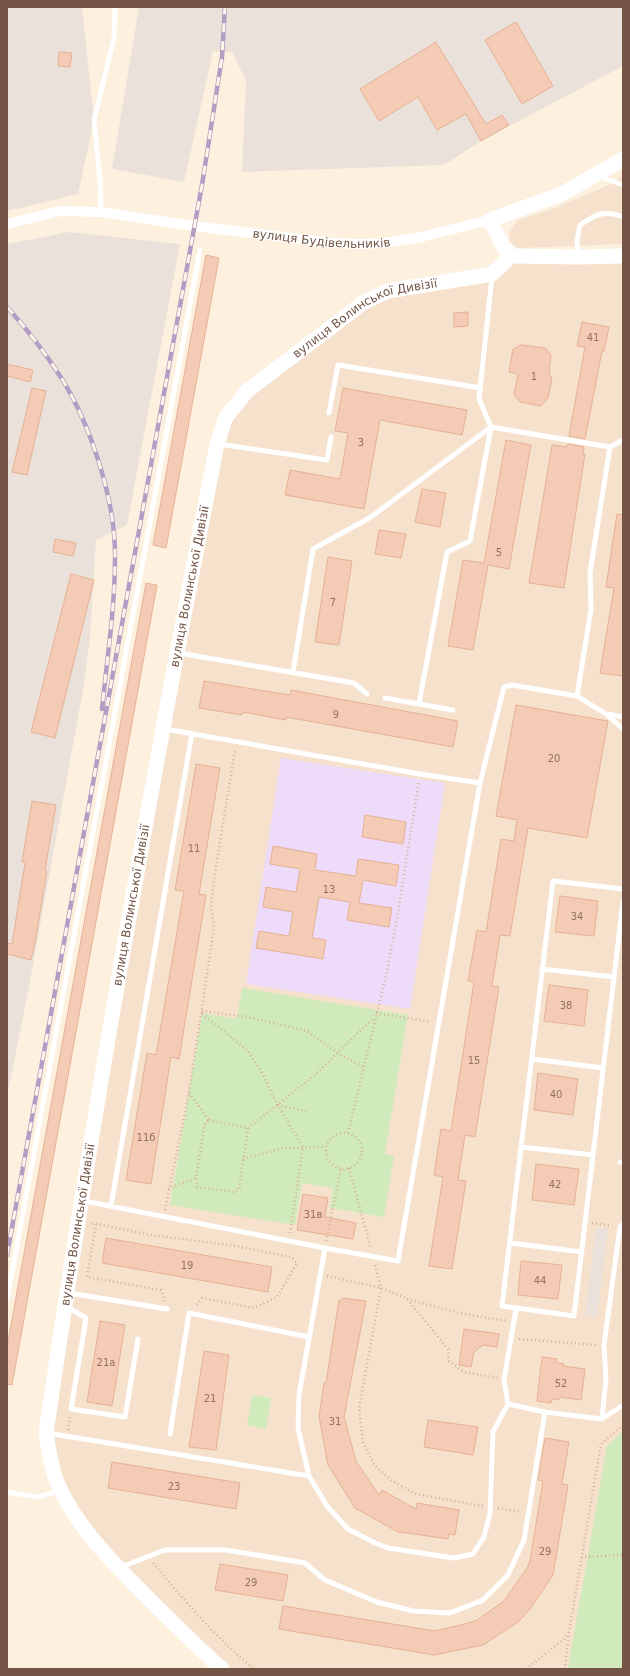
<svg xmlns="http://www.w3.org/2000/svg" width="630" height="1676" viewBox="0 0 630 1676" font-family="'DejaVu Sans',sans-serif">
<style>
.residential{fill:#f5e1cc}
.industrial{fill:#eae2da}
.education{fill:#eddbf9}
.green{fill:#d1eabc}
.building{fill:#f4cbb4;stroke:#e7b194}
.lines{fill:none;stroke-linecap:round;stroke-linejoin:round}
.path{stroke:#d8af98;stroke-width:2.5;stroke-dasharray:1 3;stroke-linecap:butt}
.lane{stroke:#fff;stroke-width:5}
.street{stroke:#fff;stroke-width:10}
.secondary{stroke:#fff;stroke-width:15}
.rail-casing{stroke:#b29dc5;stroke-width:4.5}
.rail{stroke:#fff4e5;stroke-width:3;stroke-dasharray:9;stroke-linecap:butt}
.labels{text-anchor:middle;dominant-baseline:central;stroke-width:3;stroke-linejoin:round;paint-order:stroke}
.number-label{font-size:10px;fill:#937261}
.street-label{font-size:12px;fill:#735445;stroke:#fff4e5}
</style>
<rect width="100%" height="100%" fill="#fdf0de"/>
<!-- residential -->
<path class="residential" d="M623 176V244L518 248 511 243 509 233 518 220 556 208 606 186Z
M511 256H623V1669H222L76 1517 49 1455 66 1292 226 417 363 303 492 274Z"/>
<!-- industrial -->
<path class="industrial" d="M7 7H82L94 120 78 194 7 211Z
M139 7H623V66L481 141 444 165 242 172 246 81 232 52 213 51 184 182 112 169Z
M69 232 180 244 127 525 96 540 90 638 83 690 29 987 7 1097V244Z
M596 1228 608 1229 597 1317 585 1316Z"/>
<!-- education -->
<path class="education" d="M281 758 445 783 410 1009 246 984Z"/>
<!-- green -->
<path class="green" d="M242 988 408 1015 385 1154 394 1156 384 1217 330 1208 333 1188 302 1183 295 1225 170 1205 202 1013 237 1019Z
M252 1395 271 1398 266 1429 247 1425Z
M623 1431V1669H569L568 1668 607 1446Z"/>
<!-- building -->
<path class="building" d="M516 22 553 86 522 104 485 40Z
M436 42 486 124 502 115 509 125 481 141 466 114 437 130 418 97 379 121 360 89Z
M59 52 72 53 70 67 58 66Z
M206 255 219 258 166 548 153 545Z
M468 312V326L454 327V313Z
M582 322 609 327 604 351H602L585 439 569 436 585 347 577 346Z
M521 345 545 348 551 355 549 373 552 379 548 398 541 406 520 402 514 395 518 374 509 372 513 349Z
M7 364 33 370 30 382 7 376Z
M32 388 46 391 27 475 12 472Z
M343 388 467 410 462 435 380 420 364 509 285 495 290 470 340 479 348 433 335 431Z
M506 440 531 445 509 569 488 565 473 650 448 646 463 560 484 563Z
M568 444 584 447 583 454H585L564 588 529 583 552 445 567 447Z
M422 489 446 493 440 527 415 522Z
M617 514 623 515V676L600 673 614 588 606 587Z
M379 530 406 534 401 558 375 554Z
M55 539 76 543 73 556 53 552Z
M328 557 352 561 339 645 315 642Z
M71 574 94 580 55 738 31 732Z
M146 583 157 585 12 1385 7 1384V1347Z
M204 681 290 695 291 690 458 721 453 747 286 717V720L243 712 242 715 199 708Z
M516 705 608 721 587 838 528 828 510 936 500 935 492 986 499 987 475 1137 465 1135 458 1180 466 1181 452 1269 429 1266 443 1177 434 1175 441 1129 451 1131 474 982 468 981 477 930 486 932 501 839 514 841 517 820 496 816Z
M196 764 220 768 199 894 206 895 179 1059 171 1057 151 1184 126 1180 147 1053 156 1055 184 891 175 890Z
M32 801 56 805 45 870 47 871 35 943 31 960 7 954V943L12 944 25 863 22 862Z
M365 815 406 822 403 844 362 837Z
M273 846 317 854 315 870 356 876 358 859 399 865 396 886 363 880 359 903 392 908 389 927 347 920 350 902 319 897 312 938 326 940 323 959 256 948 259 931 289 936 293 912 263 907 266 887 296 892 300 869 270 864Z
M560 896 598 901 594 936 555 932Z
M549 985 588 990 584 1026 544 1021Z
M538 1073 578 1079 573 1115 534 1110Z
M536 1164 579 1169 574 1205 532 1200Z
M303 1194 328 1198 325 1217 356 1223 353 1239 297 1230Z
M106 1238 272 1267 268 1292 102 1263Z
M521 1261 562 1265 558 1299 518 1295Z
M343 1298 366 1301 344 1417 356 1461 379 1495 382 1490 416 1509 417 1503 459 1510 455 1535 449 1534 448 1539 401 1532 400 1533 355 1508 328 1465 319 1416 324 1383H326L339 1300H342Z
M100 1321 125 1325 112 1406 87 1402Z
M464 1329 499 1334 497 1347 483 1345 474 1352 471 1367 459 1365Z
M204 1351 229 1355 216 1450 189 1447Z
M542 1357 557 1359 556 1363 564 1364 563 1366 585 1369 581 1400 560 1397 559 1400 552 1399 551 1403 537 1401Z
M428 1420 478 1427 473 1455 424 1447Z
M545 1438 569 1442 562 1484 568 1485 553 1575 530 1609 518 1622 483 1645 434 1655 279 1629 283 1606 435 1631 469 1623 477 1620 504 1601 527 1568 530 1561 543 1481 538 1480Z
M112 1462 240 1483 236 1509 108 1488Z
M220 1564 288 1575 283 1601 215 1590Z"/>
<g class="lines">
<!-- path -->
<path class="path" d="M202 1011 248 1017 307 1031 342 1056 364 1067
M376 1013 431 1022
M202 1014 247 1050 261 1071 277 1104 303 1147 290 1233
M189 1093 209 1120
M278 1105 309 1112
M209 1120 248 1128 239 1189 234 1192 197 1187 196 1178 205 1123Z
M248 1128 315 1075 367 1024 374 1019
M326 1151a18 18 0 1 1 36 0a18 18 0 1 1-36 0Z
M348 1133 386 976 397 918 419 781
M243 1159 284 1148 326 1147
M349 1168 371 1249
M168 1189 196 1178
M165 1210 188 1098 200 1021 214 927 211 906 214 879 235 750
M92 1223 151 1235 230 1245 291 1257 297 1263 277 1297 254 1308 202 1298 195 1307
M592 1223 612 1226
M96 1224 87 1277 161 1290 165 1301
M326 1241 341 1169
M375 1265 381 1288 359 1408 363 1443 375 1466 391 1480 416 1494 483 1506
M327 1276 381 1288 406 1298 448 1349 449 1361 464 1372 498 1378
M407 1299 459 1313 507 1321
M519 1339 596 1345
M68 1430 70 1417
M498 1508 521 1512
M581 1557 623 1555
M153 1563C184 1600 216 1638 254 1669
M526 1669 563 1640 569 1632 601 1444 623 1425
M565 1669 569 1632"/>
<!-- lane -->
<path class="lane" d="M598 176 623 185
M101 212 100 180 94 120 114 38 115 7
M578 255 577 241 580 225C596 214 604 210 623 217
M492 277 479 399 491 427 610 447 623 440
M329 413 338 365 481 388
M218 444 327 460 331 437
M179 653 354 683 367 694
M293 672 313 549 371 517 491 427
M577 696 591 609 590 573 610 447
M385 698 453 710
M419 704 447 552 470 541 491 427
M607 714 623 717
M480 783 504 687 512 685 577 696 606 714 623 729
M623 889 553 881 502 1306 574 1316 623 901
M542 969 614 977
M532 1059 603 1068
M521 1147 593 1155
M620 1162 623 1163
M84 1201 325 1248 398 1261 480 783 420 774 165 729
M111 1206 192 733
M510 1243 582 1252
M69 1293 167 1309
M7 1299 200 250
M67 1307 86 1318 71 1409 125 1417 138 1339
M508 1404 504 1380 516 1309
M545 1412 602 1419 623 1405
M602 1419 606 1379 604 1345 620 1227 623 1224
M47 1433 309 1476 327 1506 348 1529 375 1543 388 1548 454 1558 473 1554 484 1537 490 1513 493 1432 508 1404 545 1412 524 1540 508 1575 483 1600 450 1613 413 1611 377 1602 325 1580 305 1563 226 1550H165L121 1567
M170 1434 189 1313 309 1337
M309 1476 298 1428 299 1395 325 1248
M7 1492 38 1497 59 1491"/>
<!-- street -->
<path class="street" id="s1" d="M7 224 60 211 101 212 194 226 332 243 360 244 384 243 421 237 490 220"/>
<!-- secondary -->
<g class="secondary">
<path d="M511 256 502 244 490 220 562 194 623 159"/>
<path d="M511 256 578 257 623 256"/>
<path id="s2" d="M222 1669C197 1647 173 1623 149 1599 117 1567 82 1533 61 1491 52 1474 49 1452 46 1433 94 1102 153 772 217 444L226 417 247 391 363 303 388 291 492 274 511 256"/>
</g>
<defs>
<path id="rail" d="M7 307C27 329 46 354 62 379 91 426 116 502 115 558 115 608 107 659 102 709
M7 1255 202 185 222 57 225 7"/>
</defs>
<!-- rail casing -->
<use href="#rail" class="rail-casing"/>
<!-- rail -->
<use href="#rail" class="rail"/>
</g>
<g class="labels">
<!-- number labels -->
<g class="number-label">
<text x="593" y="337">41</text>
<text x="534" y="376">1</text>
<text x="361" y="442">3</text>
<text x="499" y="552">5</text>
<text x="333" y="602">7</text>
<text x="336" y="714">9</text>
<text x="554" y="758">20</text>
<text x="194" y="848">11</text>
<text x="329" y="889">13</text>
<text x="577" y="916">34</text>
<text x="566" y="1005">38</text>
<text x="474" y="1060">15</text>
<text x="556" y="1094">40</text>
<text x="146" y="1137">11б</text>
<text x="555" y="1184">42</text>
<text x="313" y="1214">31в</text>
<text x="187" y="1265">19</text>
<text x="540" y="1280">44</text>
<text x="106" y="1362">21а</text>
<text x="561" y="1383">52</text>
<text x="210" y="1398">21</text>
<text x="335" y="1421">31</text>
<text x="174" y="1486">23</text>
<text x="545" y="1551">29</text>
<text x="251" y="1582">29</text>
</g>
<!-- street labels -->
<g class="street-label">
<text stroke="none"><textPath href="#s1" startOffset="318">вулиця Будівельників</textPath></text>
<text stroke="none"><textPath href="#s2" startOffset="1508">вулиця Волинської Дивізії</textPath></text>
<text stroke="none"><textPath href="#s2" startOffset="1160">вулиця Волинської Дивізії</textPath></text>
<text stroke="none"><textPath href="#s2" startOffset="836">вулиця Волинської Дивізії</textPath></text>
<text stroke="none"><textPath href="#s2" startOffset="512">вулиця Волинської Дивізії</textPath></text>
</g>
</g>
<!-- border -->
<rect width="630" height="1676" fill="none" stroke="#735445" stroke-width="16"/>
</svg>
